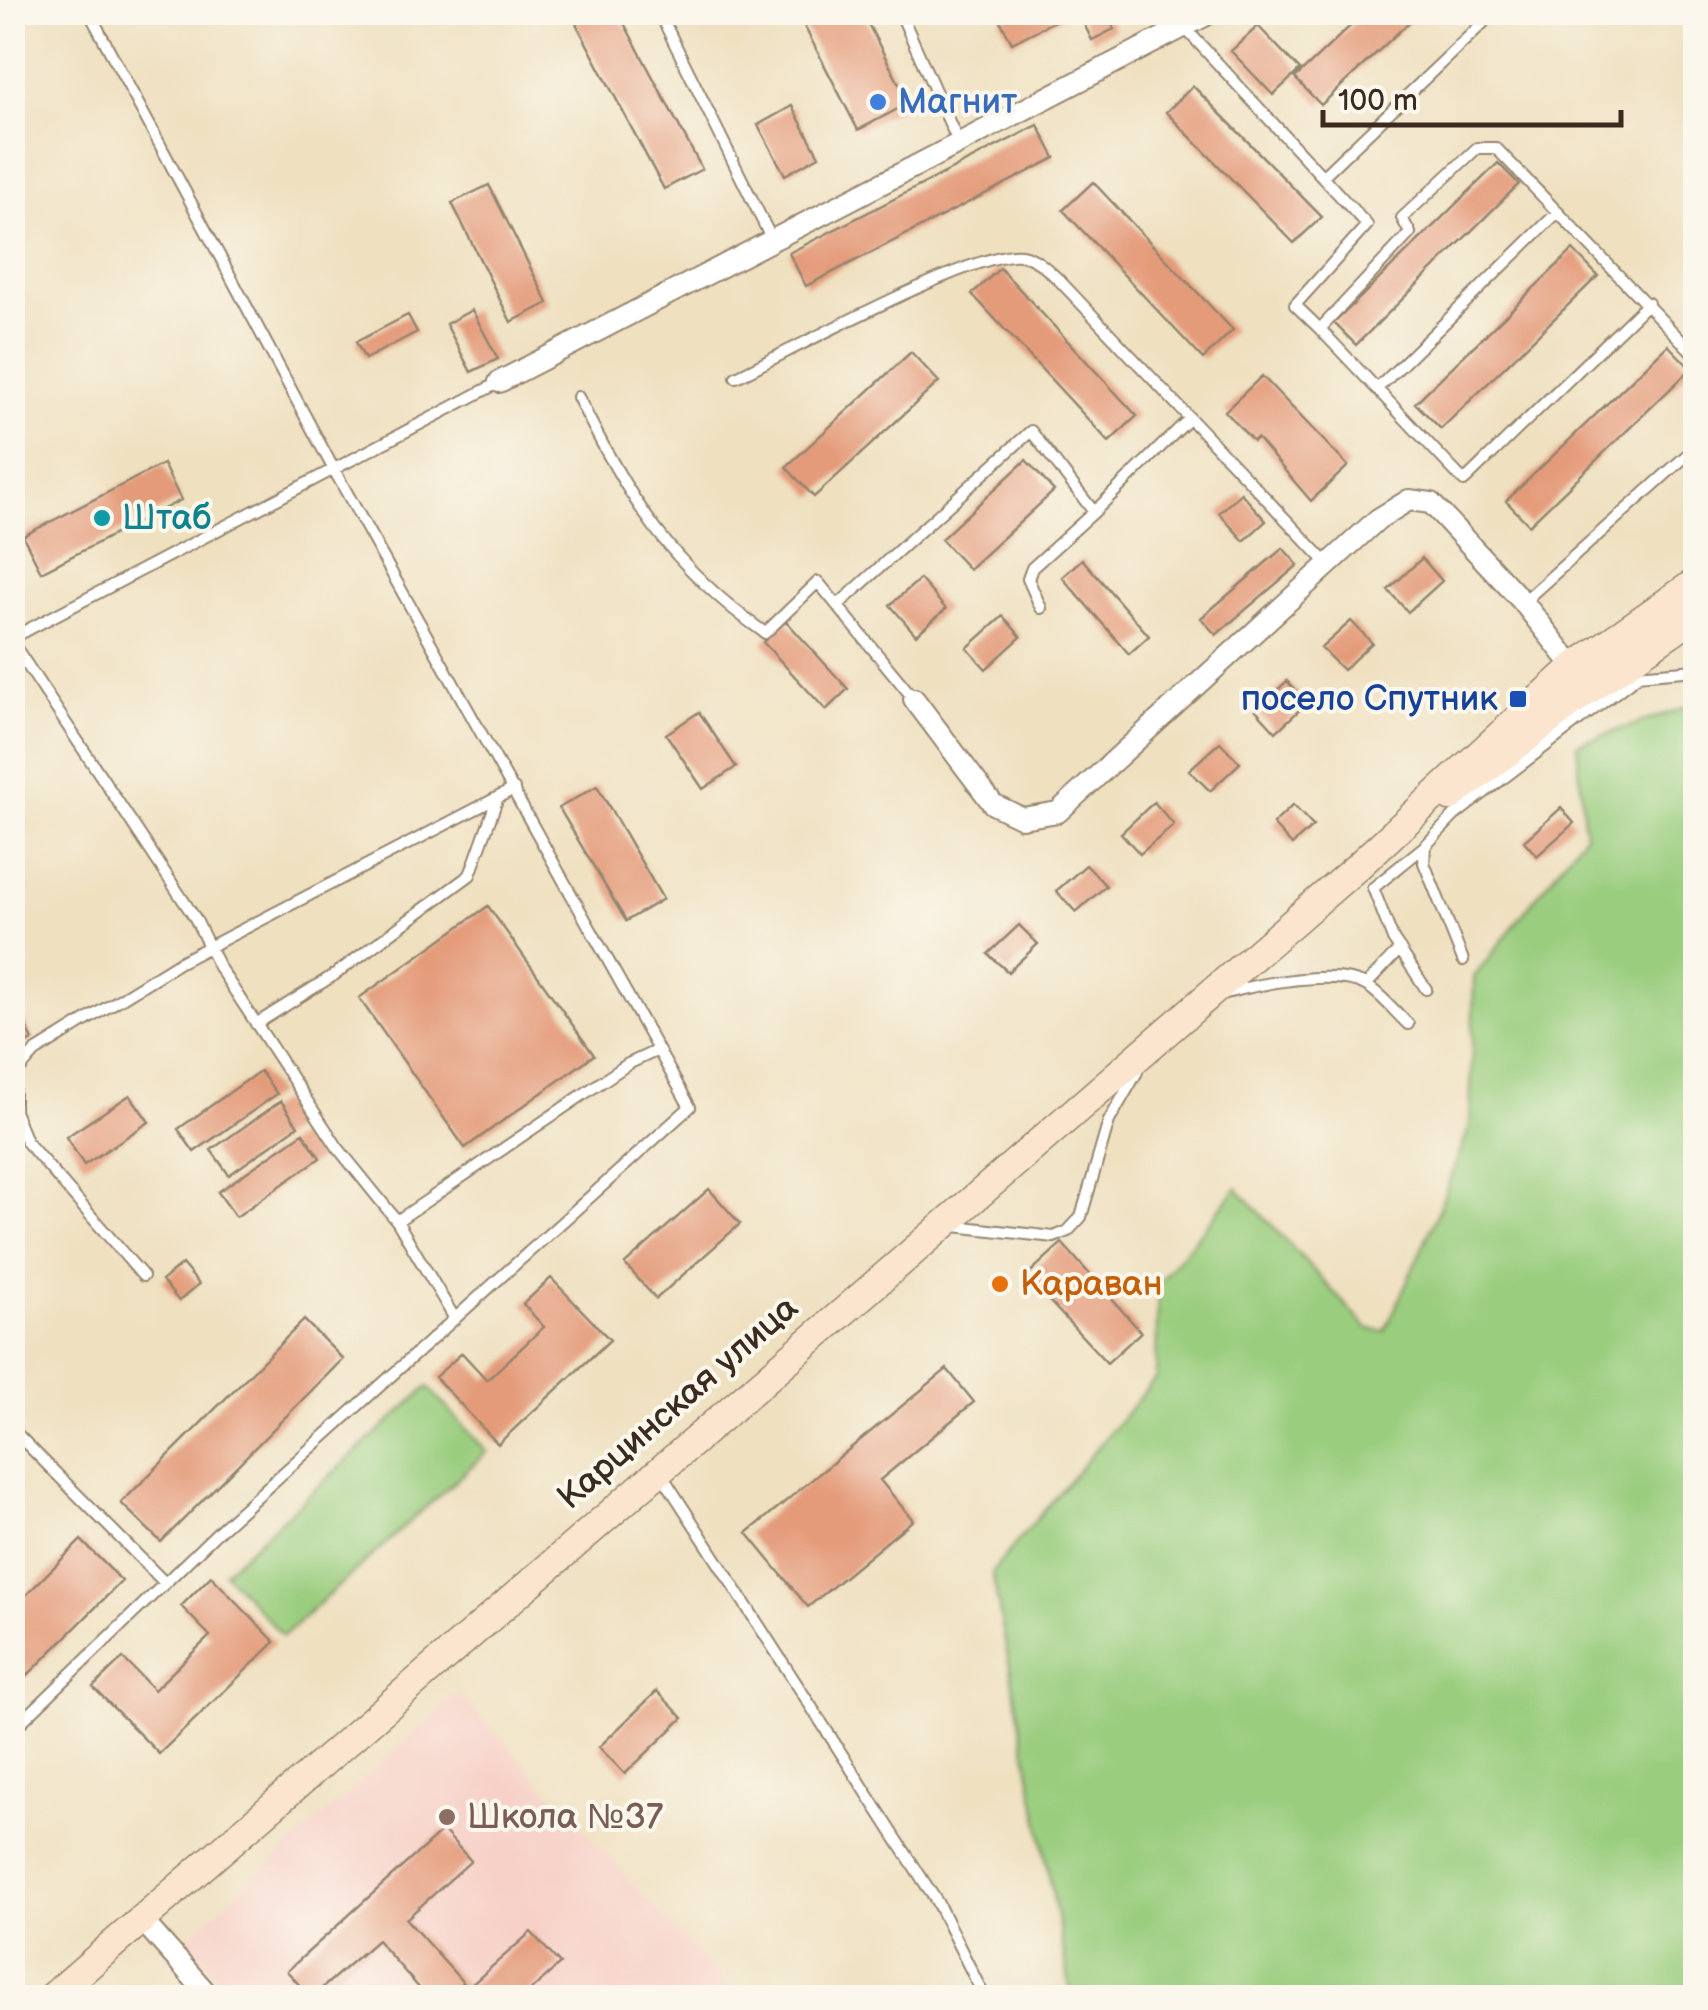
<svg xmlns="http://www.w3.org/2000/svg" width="1708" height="2010" viewBox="0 0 1708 2010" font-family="'Balsamiq Sans',sans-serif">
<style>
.built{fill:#f7d1c8}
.green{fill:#9acd7e;stroke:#6a7c4e;stroke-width:2.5}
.building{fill:#e49b7a}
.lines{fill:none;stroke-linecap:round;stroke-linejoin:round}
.lane-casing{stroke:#95856f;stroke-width:14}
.street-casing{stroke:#95856f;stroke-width:24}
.secondary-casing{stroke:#95856f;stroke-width:31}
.lane{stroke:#fff;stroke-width:10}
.street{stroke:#fff;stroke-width:20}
.secondary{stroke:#fbe5cf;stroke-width:28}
.shop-dot{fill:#3f7fe0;stroke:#fbf7ec;stroke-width:4}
.culture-dot{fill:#0f9aa8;stroke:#fbf7ec;stroke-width:4}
.transit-dot{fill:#1a4fb4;stroke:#fbf7ec;stroke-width:4}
.food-dot{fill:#e8710a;stroke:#fbf7ec;stroke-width:4}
.education-dot{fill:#8d6e63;stroke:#fbf7ec;stroke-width:4}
.labels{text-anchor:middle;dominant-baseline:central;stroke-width:8;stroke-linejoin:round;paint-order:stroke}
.shop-label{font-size:35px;fill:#366cbe;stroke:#fbf7ec;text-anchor:start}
.culture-label{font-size:35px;fill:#0d838f;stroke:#fbf7ec;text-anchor:start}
.transit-label{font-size:35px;fill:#164399;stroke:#fbf7ec;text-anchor:end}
.food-label{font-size:35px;fill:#c56008;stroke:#fbf7ec;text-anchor:start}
.street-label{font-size:35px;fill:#3b2a1e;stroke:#fbf7ec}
.education-label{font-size:35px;fill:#785e54;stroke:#fbf7ec;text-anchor:start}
</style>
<rect width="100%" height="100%" fill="#fbf7ec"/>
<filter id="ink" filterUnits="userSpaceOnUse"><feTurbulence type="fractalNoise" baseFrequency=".01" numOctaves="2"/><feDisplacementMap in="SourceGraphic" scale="20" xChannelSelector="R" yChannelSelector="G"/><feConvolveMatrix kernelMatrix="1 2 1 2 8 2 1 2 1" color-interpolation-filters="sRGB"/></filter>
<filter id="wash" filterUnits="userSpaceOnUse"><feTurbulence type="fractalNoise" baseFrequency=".0048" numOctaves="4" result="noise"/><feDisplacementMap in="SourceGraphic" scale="40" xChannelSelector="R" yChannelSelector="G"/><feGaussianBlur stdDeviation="2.25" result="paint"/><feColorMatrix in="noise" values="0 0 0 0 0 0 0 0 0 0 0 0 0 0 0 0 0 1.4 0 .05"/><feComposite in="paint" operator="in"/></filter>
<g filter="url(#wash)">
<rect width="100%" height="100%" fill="#efe0c0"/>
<!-- built -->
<path class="built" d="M459 1693 736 1997H235L184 1941Z"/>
<!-- green -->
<path class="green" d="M1695 704V1997H1072L992 1572 1156 1378 1158 1284 1237 1188 1368 1329 1385 1331 1436 1217 1470 1126 1474 977 1585 834 1577 744Z
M428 1387 487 1452 283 1636 224 1572Z"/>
<g id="blocks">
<!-- building -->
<path class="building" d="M570 12H618L702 169 664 189Z
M797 12H862L909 103 858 130Z
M1016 12H1072L1012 43 1000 20Z
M1078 12H1106L1114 29 1092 40Z
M1365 12H1420L1321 105 1295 78Z
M1258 26 1300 70 1273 95 1231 51Z
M1193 86 1322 217 1294 243 1166 112Z
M792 106 819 156 785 175 758 125Z
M1038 125 1055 158 806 286 789 253Z
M1498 163 1519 184 1356 345 1334 323Z
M1093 182 1233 330 1203 359 1063 210Z
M489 185 548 303 511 322 452 203Z
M1573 250 1598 276 1441 429 1415 403Z
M1000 268 1137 416 1109 442 972 294Z
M472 310 498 359 471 372 446 324Z
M408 315 417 332 365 359 356 342Z
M1668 345 1691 369 1529 525 1506 501Z
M911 352 939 382 814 497 786 467Z
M1262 376 1348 466 1311 501 1257 438 1253 441 1225 411Z
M1026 460 1054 491 969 569 941 539Z
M163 464 181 500 41 572 23 536Z
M1241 493 1266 521 1244 541 1219 513Z
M1283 548 1298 565 1216 635 1201 618Z
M1422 558 1442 581 1408 612 1388 590Z
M1082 559 1149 636 1129 654 1062 577Z
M920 579 946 609 916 635 890 605Z
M1003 616 1021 637 986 669 967 648Z
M786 621 848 689 826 710 763 642Z
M1351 621 1372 643 1343 670 1321 648Z
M1287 681 1307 703 1276 732 1256 710Z
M699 712 736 767 703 789 666 734Z
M1220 742 1240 763 1210 791 1189 770Z
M597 786 663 899 626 921 559 808Z
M1154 802 1174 825 1140 854 1121 833Z
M1293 805 1313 826 1292 845 1273 824Z
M1561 808 1574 823 1537 856 1524 841Z
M1086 865 1106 886 1076 912 1056 891Z
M488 906 594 1055 465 1148 359 998Z
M1019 925 1038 944 1008 972 988 954Z
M17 1008 33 1040 12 1050V1010Z
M260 1071 277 1094 194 1152 178 1129Z
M130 1095 149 1122 84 1165 66 1137Z
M281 1101 298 1126 229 1175 211 1150Z
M303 1133 320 1158 236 1217 218 1192Z
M709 1189 740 1224 656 1299 625 1264Z
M1062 1243 1141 1332 1107 1363 1026 1276Z
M182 1264 199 1284 179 1301 162 1281Z
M551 1278 610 1340 498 1444 435 1377 462 1353 487 1380 544 1327 523 1304Z
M304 1320 343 1359 161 1542 121 1503Z
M947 1369 974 1402 880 1480 913 1520 808 1607 747 1533Z
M81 1540 122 1581 12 1691V1609Z
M211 1576 275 1642 159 1754 93 1687 123 1658 154 1690 210 1636 181 1606Z
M657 1691 683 1718 625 1774 599 1747Z
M443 1830 471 1861 406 1919 468 1988 531 1932 560 1964 522 1998H428L377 1940 311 1998 287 1971Z"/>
</g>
</g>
<g filter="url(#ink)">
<use href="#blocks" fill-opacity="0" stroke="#95856f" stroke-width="2.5"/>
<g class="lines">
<defs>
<path id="lane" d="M659 12 772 240
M900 12 959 144
M1184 27 1367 225 1295 305 1320 329
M1323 176 1484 22
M1648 303 1464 481 1320 329 1410 233 1402 218 1477 148H1496L1696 356
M736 377C787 353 976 249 1021 255 1037 258 1048 270 1059 280L1326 562
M1378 388 1558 212
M578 397C630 500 669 565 765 633L818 582 914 699
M1523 602 1696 447
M838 605 1031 431 1094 512 1189 419
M1041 608 1028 579 1032 568 1094 512
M12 638 498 383
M12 642 195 918 219 967 338 1148 397 1221 455 1319
M1636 675 1696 670
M1425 846 1373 888 1393 939 1426 989
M1463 960 1424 863 1425 846 1455 815 1640 674
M1366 985 1400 949
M1226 993C1259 984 1336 968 1367 986 1381 994 1395 1012 1408 1024
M256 1024 334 975 470 875 498 797
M397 1221 628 1064 658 1050
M954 1226 1054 1237 1068 1231 1081 1217 1109 1121 1137 1072
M143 1276 26 1141 14 1111V1076L35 1052 180 962 514 789
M12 1429 165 1583
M660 1472 937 1902 985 1998
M12 1731 222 1528 690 1107 333 468 89 12"/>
<path id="street" d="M499 382 1212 12
M914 699 993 804 1022 818 1058 812 1378 519 1409 500 1431 503 1523 602 1574 667
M143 1921 211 1998"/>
<path id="secondary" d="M1450 797 1592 687 1696 615
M51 1998 1357 867 1574 667 1696 582"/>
</defs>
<!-- lane casing -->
<use href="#lane" class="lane-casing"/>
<!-- street casing -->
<use href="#street" class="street-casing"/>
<!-- secondary casing -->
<use href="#secondary" class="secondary-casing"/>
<!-- lane -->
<use href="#lane" class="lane"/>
<!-- street -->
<use href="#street" class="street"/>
<!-- secondary -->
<use href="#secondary" class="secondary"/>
</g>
</g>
<!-- markers -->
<circle class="shop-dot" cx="878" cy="102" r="10"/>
<circle class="culture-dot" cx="102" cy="518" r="10"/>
<rect class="transit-dot" x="1508" y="689" width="20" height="20" rx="5"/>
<circle class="food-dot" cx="1000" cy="1284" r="10"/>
<circle class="education-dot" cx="447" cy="1817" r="10"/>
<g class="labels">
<!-- shop labels -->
<g class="shop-label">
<text x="898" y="102">Магнит</text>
</g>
<!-- culture labels -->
<g class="culture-label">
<text x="122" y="518">Штаб</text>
</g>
<!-- transit labels -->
<g class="transit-label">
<text x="1498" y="699">посело Спутник</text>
</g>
<!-- food labels -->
<g class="food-label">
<text x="1020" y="1284">Караван</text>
</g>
<!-- street labels -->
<g class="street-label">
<text transform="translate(678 1403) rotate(-41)">Карцинская улица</text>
</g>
<!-- education labels -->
<g class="education-label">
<text x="467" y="1817">Школа №37</text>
</g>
</g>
<!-- margin -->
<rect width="1708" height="2010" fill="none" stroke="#fbf7ec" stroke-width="50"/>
<!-- scale -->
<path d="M1323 110v15h298v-15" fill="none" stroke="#3b2a1e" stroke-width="5"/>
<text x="1338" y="110" font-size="30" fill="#3b2a1e" stroke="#fbf7ec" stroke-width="8" paint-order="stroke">100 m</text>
</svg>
